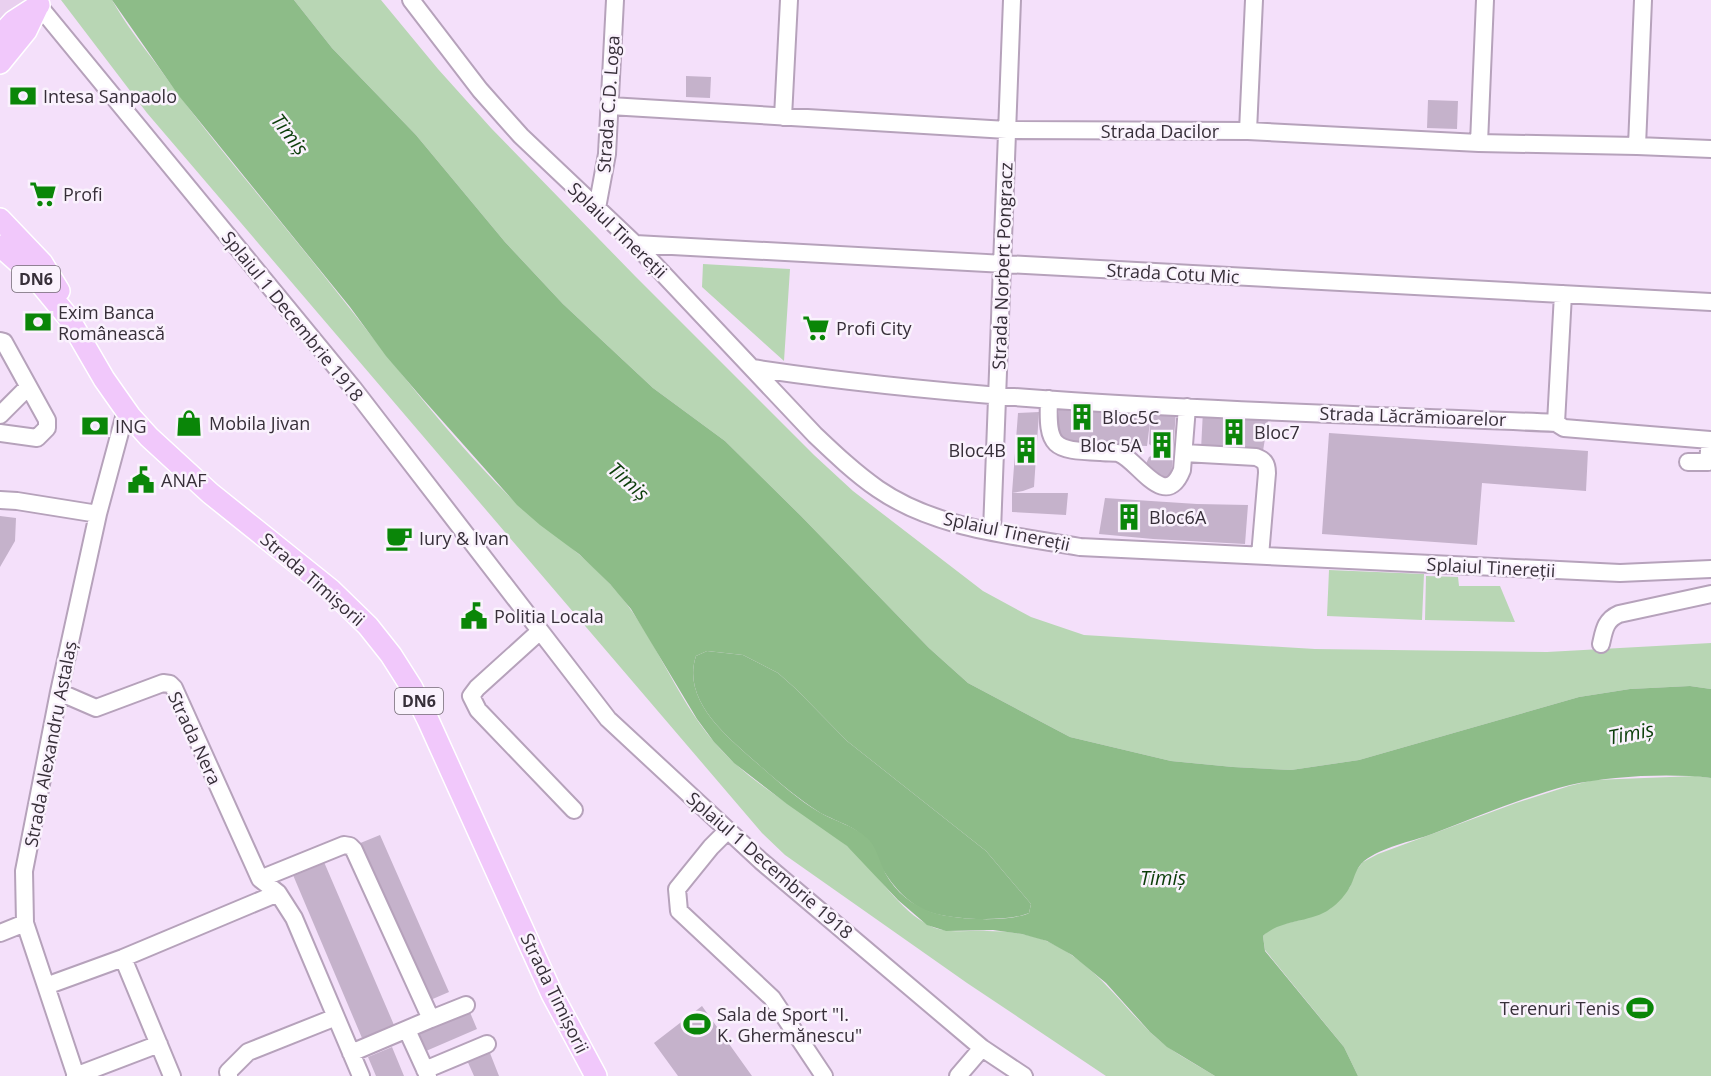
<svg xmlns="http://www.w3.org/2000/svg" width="1711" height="1076" viewBox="0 0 1711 1076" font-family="'Open Sans',sans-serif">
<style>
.built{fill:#e9d0ef}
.green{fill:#b8d6b4}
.forest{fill:#8ab986}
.water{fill:#8dbc88;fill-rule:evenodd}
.building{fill:#c5b2cb}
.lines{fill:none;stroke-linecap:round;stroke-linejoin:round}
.minor-casing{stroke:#b6a2bb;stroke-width:20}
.major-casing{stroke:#fff;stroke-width:24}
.minor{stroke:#fff;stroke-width:16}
.major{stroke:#f1c8fb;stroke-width:21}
.labels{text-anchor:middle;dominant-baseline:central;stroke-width:5;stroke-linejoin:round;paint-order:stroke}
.shield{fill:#faf2fd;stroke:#726a74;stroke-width:1.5}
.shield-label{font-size:16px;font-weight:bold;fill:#372f39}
.poi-label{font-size:18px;fill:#372f39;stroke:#faf2fd;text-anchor:start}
.street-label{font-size:18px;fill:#372f39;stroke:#faf2fd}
.water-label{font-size:20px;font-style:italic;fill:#0b3d09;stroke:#faf2fd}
</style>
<rect width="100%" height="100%" fill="#f4e0fa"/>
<!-- built -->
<path class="built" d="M0 0H24L25 2 0 23Z"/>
<!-- green -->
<path class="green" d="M61 0H112C125 23 141 44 157 65 203 130 255 190 305 252 373 336 437 425 514 501 527 514 543 525 557 536 576 551 594 567 610 584 654 631 673 695 715 743 751 785 803 811 846 845 875 868 893 904 925 923 943 935 966 930 987 931 1007 931 1031 934 1049 942 1092 962 1117 999 1149 1031 1168 1050 1192 1062 1215 1076H1106L967 983 785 855 762 833 147 113Z
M294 0H381L438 69 491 128 635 276 814 455 853 491 983 591 1031 617 1084 635 1315 649 1547 652 1711 643V689L1690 686 1630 689 1579 697 1359 760 1291 770 1233 767 1171 761 1070 737 968 683 929 648 801 516 725 441 653 388 563 304 505 242 416 135 332 48Z
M703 264 790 269 784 361 702 287Z
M1329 570 1424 574 1422 620 1327 616Z
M1426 576 1458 577 1459 586H1500L1515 622 1425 620Z
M1695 776 1711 778V1076H1358L1344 1047 1265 950 1263 936 1272 927 1300 920 1330 909 1350 887 1355 872 1363 862 1378 854 1516 803 1569 786 1594 780Z"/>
<!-- forest -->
<path class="forest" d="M707 651 743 655 778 673 796 689 847 741 986 851 1031 904 1029 913C1007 923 943 920 922 909 894 893 886 873 869 848 866 843 863 837 859 833 853 826 828 818 819 812 797 798 777 781 758 764 729 738 681 701 696 656Z"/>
<!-- water -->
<path class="water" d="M112 0H294L332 48 416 135 505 242 563 304 653 388 725 441 801 516 929 648 968 683 1070 737 1171 761 1233 767 1291 770 1359 760 1579 697 1630 689 1690 686 1711 689V778C1670 773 1610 776 1570 785 1523 797 1477 817 1432 834 1410 842 1382 847 1364 861 1356 868 1355 876 1351 885 1347 893 1338 904 1330 909 1310 923 1281 919 1263 936L1265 951 1344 1047 1358 1076H1215L1167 1047 1150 1032 1106 983 1072 955 1047 941 1022 934 993 930 946 931 927 925 898 900 847 846 787 804 734 763 714 742 697 719 631 609 610 584 579 554 540 525 517 505 422 398 386 356 350 307 179 96ZM707 651 743 655 778 673 796 689 847 741 986 851 1031 904 1029 913C1008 923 947 920 926 910 906 901 890 886 882 866 878 856 875 845 867 838 855 826 834 821 819 812 797 799 778 781 758 764 729 738 681 701 696 656Z"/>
<!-- building -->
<path class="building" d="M686 76 711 77 710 98 686 97Z
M1428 100 1458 101 1457 129 1427 128Z
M1060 402 1176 411 1171 480 1158 481 1145 466 1149 457 1153 455V447L1149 444 1150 422 1147 446 1060 443 1057 428Z
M1203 410 1269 414 1263 451 1201 450Z
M1039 412 1034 487 1023 491 1012 493 1018 413Z
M1329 433 1588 451 1586 491 1482 483 1477 545 1322 534Z
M1012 493H1068L1066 515 1012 512Z
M1105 498 1197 504 1248 505 1245 544 1153 539 1099 534Z
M0 516 16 518 15 541 0 567Z
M380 835 449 992 428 1001 358 844Z
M324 862 394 1025 362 1038 293 875Z
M702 1006 752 1076H678L654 1043Z
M469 1010 477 1029 426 1051 418 1032Z
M392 1047 404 1076H376L368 1057Z
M488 1048 499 1076H474L466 1058Z"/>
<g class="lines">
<defs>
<path id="minor" d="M34 0 353 388 608 719 761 861 982 1048 1024 1076
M411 0 480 90 521 136 635 244 815 435C835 454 855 473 878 489 936 529 1012 535 1080 547L1620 573 1711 569
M610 106 1007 130 1248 131 1479 143 1637 146 1711 149
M783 117 789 0
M1248 131 1254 0
M1479 143 1485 0
M1637 146 1643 0
M597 208 607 154 615 0
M635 244 1711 302
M0 341 4 342 47 420V428L37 438 0 433
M752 368C1018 408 1288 411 1556 423
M1049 399C1047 448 1053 450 1100 452 1105 453 1113 452 1118 453 1137 458 1165 513 1182 470L1187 407
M0 415 28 387
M1556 423 1564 428 1710 440 1708 462H1688
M1556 423 1563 294
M1184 453 1256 457C1264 460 1267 463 1267 473L1260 556
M0 500 17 501 98 514
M992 531 1012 0
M540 631 477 688 471 696 478 710 574 810
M1601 644C1604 631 1605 620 1619 614L1711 594
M59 692 96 708 163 683 170 684 174 688 260 879 278 893 294 918 361 1076
M728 830 711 847 677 889 679 911 772 998 824 1076
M260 879 344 845 350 846 354 850 431 1019 351 1053
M0 933 25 923
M123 958 172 1076
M46 986 123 958 278 893
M431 1019 466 1005
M407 1030 428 1076
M425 1070 487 1044
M75 1076 159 1044
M76 1076 25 923 24 871 59 692 98 514 126 410
M229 1076 228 1072 248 1052 336 1017
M958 1076 982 1048"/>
<path id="major" d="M0 36 14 21 39 5
M0 63 26 31 38 6
M0 219 42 263 59 291
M0 246 35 277 68 317 104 379 130 416 149 437 210 493 331 590 368 626 391 655 412 688 428 720 552 994 596 1076"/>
</defs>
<!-- minor casing -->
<use href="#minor" class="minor-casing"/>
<!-- major casing -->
<use href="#major" class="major-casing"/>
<!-- minor -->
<use href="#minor" class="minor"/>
<!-- major -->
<use href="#major" class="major"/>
</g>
<!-- icons -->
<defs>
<symbol id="bank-bare" viewBox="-9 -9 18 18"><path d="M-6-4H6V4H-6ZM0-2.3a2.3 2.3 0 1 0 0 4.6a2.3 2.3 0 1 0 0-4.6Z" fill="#0a8608" stroke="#faf2fd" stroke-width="2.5" paint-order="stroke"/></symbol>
<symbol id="supermarket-bare" viewBox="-9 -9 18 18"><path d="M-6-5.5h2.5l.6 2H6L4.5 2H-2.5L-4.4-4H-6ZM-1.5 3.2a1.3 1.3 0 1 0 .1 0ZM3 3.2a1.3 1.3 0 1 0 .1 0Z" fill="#0a8608" stroke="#faf2fd" stroke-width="2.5" paint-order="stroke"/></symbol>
<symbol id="building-bare" viewBox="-9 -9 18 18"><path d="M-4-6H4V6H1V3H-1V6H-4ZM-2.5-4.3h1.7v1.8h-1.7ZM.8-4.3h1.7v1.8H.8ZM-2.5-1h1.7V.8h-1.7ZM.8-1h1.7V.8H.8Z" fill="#0a8608" stroke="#faf2fd" stroke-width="2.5" paint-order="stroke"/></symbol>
<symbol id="shop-bare" viewBox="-9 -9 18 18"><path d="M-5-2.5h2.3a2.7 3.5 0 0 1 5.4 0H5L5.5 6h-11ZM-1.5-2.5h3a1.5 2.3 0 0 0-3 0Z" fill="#0a8608" stroke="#faf2fd" stroke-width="2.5" paint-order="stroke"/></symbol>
<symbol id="civic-bare" viewBox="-9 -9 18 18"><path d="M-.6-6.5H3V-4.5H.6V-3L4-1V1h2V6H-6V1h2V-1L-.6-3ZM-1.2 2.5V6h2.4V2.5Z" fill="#0a8608" stroke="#faf2fd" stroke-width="2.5" paint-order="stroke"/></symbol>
<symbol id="cafe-bare" viewBox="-9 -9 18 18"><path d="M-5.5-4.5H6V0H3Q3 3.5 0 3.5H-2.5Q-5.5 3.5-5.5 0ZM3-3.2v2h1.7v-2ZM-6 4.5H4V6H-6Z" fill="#0a8608" stroke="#faf2fd" stroke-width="2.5" paint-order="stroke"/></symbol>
<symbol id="stadium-bare" viewBox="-9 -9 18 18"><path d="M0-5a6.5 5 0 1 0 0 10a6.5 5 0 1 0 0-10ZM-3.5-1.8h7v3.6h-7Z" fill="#0a8608" stroke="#faf2fd" stroke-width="2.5" paint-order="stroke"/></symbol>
</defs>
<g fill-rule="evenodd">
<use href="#bank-bare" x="4" y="77" width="38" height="38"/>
<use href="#supermarket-bare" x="24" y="175" width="38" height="38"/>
<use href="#bank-bare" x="19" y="303" width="38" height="38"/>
<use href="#supermarket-bare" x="797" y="309" width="38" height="38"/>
<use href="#building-bare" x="1063" y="398" width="38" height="38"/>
<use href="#shop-bare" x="170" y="404" width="38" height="38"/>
<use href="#bank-bare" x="76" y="407" width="38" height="38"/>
<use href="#building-bare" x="1215" y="413" width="38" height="38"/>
<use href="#building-bare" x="1143" y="426" width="38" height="38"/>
<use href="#building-bare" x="1007" y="431" width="38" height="38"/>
<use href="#civic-bare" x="122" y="461" width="38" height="38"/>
<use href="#building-bare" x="1110" y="498" width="38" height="38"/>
<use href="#cafe-bare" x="380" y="519" width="38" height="38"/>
<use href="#civic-bare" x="455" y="597" width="38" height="38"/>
<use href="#stadium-bare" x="1621" y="989" width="38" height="38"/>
<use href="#stadium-bare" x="678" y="1005" width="38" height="38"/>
</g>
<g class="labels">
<!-- shield labels -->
<g class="shield">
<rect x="12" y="266" width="48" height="26" rx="4.5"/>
<rect x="395" y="688" width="48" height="26" rx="4.5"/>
</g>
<g class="shield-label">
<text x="36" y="279">DN6</text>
<text x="419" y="701">DN6</text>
</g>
<!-- poi labels -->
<g class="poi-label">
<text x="43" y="96">Intesa Sanpaolo</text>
<text x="63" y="194">Profi</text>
<text x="58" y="312">Exim Banca<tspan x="58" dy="21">Românească</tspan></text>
<text x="836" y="328">Profi City</text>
<text x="1102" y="417">Bloc5C</text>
<text x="209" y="423">Mobila Jivan</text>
<text x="115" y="426">ING</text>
<text x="1254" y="432">Bloc7</text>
<text x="1142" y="445" text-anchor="end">Bloc 5A</text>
<text x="1006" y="450" text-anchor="end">Bloc4B</text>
<text x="161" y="480">ANAF</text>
<text x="1149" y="517">Bloc6A</text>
<text x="419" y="538">Iury &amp; Ivan</text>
<text x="494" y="616">Politia Locala</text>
<text x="1620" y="1008" text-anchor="end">Terenuri Tenis</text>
<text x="717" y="1014">Sala de Sport "I.<tspan x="717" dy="21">K. Ghermănescu"</tspan></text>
</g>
<!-- street labels -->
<g class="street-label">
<text transform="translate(608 104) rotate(-86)">Strada C.D. Loga</text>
<text x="1160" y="131">Strada Dacilor</text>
<text transform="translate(618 230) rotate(44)">Splaiul Tinereții</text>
<text transform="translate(1002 266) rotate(-88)">Strada Norbert Pongracz</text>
<text transform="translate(1173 273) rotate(3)">Strada Cotu Mic</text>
<text transform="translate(293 316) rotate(51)">Splaiul 1 Decembrie 1918</text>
<text transform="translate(1413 416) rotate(2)">Strada Lăcrămioarelor</text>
<text transform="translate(1007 531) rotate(12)">Splaiul Tinereții</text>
<text transform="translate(1491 567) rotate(3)">Splaiul Tinereții</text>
<text transform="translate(313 579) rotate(41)">Strada Timișorii</text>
<text transform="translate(195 738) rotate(65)">Strada Nera</text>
<text transform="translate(50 744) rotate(-79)">Strada Alexandru Astalaș</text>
<text transform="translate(770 865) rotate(41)">Splaiul 1 Decembrie 1918</text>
<text transform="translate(555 993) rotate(64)">Strada Timișorii</text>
</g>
<!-- water labels -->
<g class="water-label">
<text transform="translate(290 134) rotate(52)">Timiș</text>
<text transform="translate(629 481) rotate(42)">Timiș</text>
<text transform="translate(1631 733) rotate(-11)">Timiș</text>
<text x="1163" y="877">Timiș</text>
</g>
</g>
</svg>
